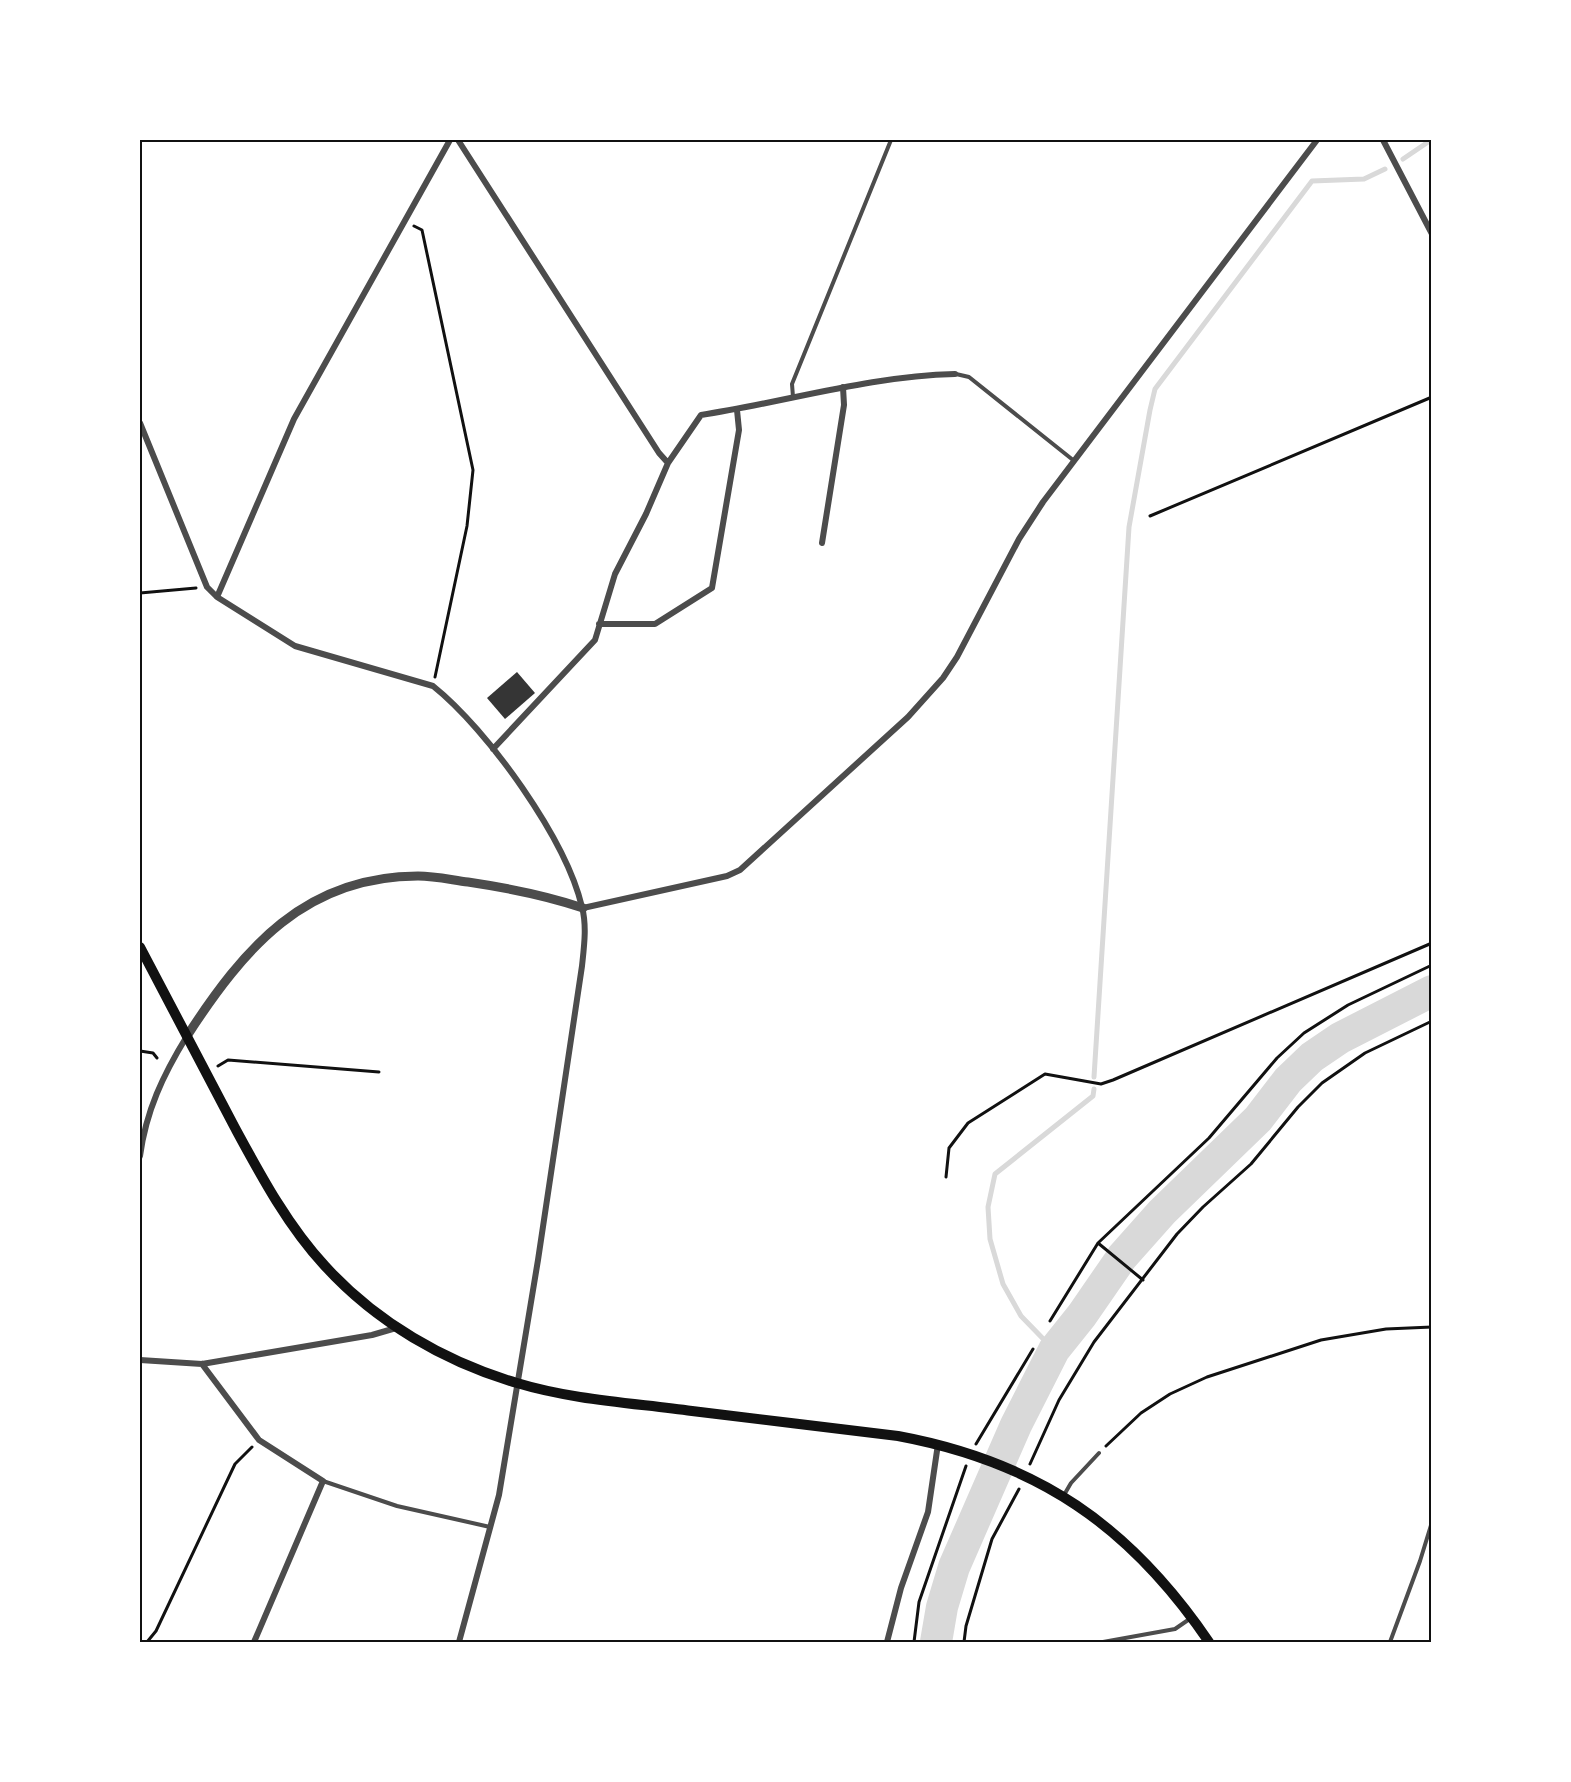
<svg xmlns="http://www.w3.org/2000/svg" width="1571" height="1782" viewBox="0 0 1571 1782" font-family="'Space Grotesk',sans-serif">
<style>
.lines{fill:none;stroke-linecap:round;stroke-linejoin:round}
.stream{stroke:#d9d9d9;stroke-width:5}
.river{stroke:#d9d9d9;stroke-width:32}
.building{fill:#353535}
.path{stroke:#111;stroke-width:3}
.service{stroke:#4c4c4c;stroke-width:4}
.minor{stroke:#4c4c4c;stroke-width:6}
.tertiary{stroke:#4c4c4c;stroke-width:9}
.secondary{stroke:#111;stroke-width:10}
.neatline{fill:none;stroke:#111;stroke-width:2}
</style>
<rect width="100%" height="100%" fill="#fff"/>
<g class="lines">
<!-- stream -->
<path class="stream" d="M1403 159 1431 140
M1094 1077 1129 527 1150 410 1155 389 1312 181 1364 179 1385 169
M1054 1350 1021 1316 1003 1284 990 1239 988 1207 995 1174 1093 1096 1094 1089"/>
<!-- river -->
<path class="river" d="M936 1642 942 1607 954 1567 1016 1425 1054 1350 1082 1315 1122 1257 1162 1212 1258 1119 1288 1080 1312 1057 1340 1038 1432 991"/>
</g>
<!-- building -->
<path class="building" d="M517 672 535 693 505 719 487 698Z"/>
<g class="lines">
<!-- path -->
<path class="path" d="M414 226 422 230 473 470 467 526 435 677
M1150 516 1432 397
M140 593 196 588
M140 1051 153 1053 157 1058
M218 1066 228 1060 379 1072
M946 1177 949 1148 968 1123 1045 1074 1101 1084 1113 1080 1432 943
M1098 1243 1143 1280
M1050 1321 1098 1243 1209 1138 1277 1058 1304 1033 1348 1005 1432 965
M976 1444 1033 1349
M1106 1446 1141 1413 1170 1394 1207 1377 1321 1340 1386 1329 1432 1327
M1030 1464 1059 1400 1094 1342 1177 1234 1203 1207 1251 1164 1298 1107 1322 1083 1365 1053 1432 1021
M147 1642 156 1631 235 1464 252 1447
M914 1642 919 1602 966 1466
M964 1642 966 1626 992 1539 1019 1489"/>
<!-- service -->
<path class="service" d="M956 374 969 377 1073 460
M793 397 792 384 891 140
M323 1481 397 1506 490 1527
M1064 1495 1071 1483 1099 1453
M1103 1642 1175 1629 1191 1618
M1390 1642 1420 1561 1432 1522"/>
<!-- minor -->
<path class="minor" d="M458 140 659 453 668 463
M1383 140 1432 234
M140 423 207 587 217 597 295 646 433 686C488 730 566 839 582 907 587 926 584 947 582 966L538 1260 499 1495 459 1642
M822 543 844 405 843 387
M217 597 294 419 450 140
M599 624H655L712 588 739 430 737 410
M493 749 595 640 615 574 646 514 668 463 701 415C786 402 869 376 955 374
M583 908 727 876 740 870 908 717 943 678 957 657 1019 539 1043 502 1317 140
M140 1156C146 1111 163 1075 187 1036
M140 1360 202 1364 372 1335 396 1328
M202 1364 259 1440 323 1481 254 1642
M887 1642 901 1588 928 1512 938 1444"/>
<!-- tertiary -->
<path class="tertiary" d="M187 1036C244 948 305 876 418 876 435 876 452 880 468 882 508 888 545 895 583 908"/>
<!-- secondary -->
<path class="secondary" d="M140 947C171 1006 202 1066 234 1126 260 1174 287 1225 325 1266 376 1322 445 1362 517 1383 573 1400 634 1403 692 1411 761 1419 829 1428 898 1436 1038 1462 1130 1526 1209 1642"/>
</g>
<!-- border -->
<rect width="1571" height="1782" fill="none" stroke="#ffffff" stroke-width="282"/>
<rect x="141" y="141" width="1289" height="1500" class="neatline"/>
</svg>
